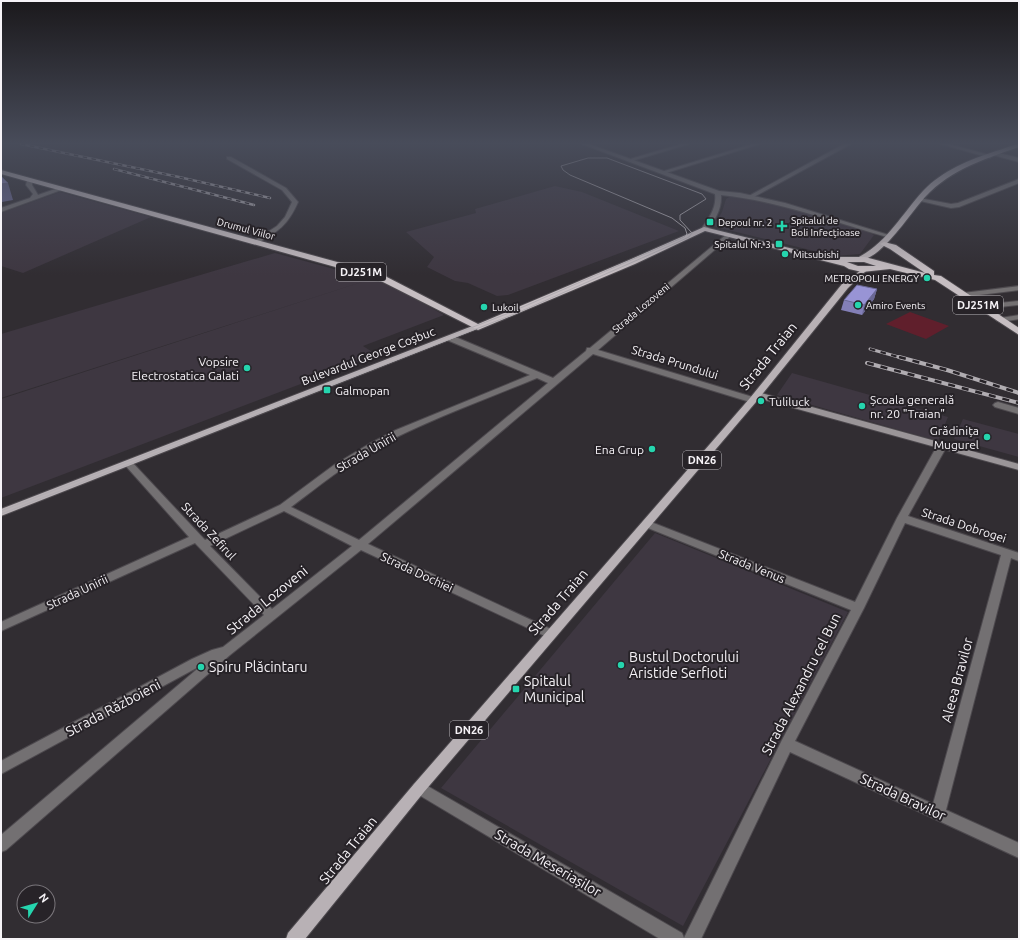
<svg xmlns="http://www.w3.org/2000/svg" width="1020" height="940" viewBox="0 0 1020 940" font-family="Ubuntu,sans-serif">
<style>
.built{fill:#3e3741}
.green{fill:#601f2c}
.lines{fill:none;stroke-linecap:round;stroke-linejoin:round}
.minor-casing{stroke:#4d494e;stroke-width:2}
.tertiary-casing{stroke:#4d494e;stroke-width:2}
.secondary-casing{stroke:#4d494e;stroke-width:2}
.primary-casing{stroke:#4d494e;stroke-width:2}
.trunk-casing{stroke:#4d494e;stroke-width:2}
.minor{fill:#737072;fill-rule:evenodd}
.tertiary{fill:#737072;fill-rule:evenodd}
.secondary{fill:#9a9598;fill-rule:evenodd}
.primary{fill:#b8b1b5;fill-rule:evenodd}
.trunk{fill:#c6bec2;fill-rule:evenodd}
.tram{stroke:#b0acb1;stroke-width:1}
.rail-far2-casing{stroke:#b0acb1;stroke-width:2.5}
.rail-far1-casing{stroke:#b0acb1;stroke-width:3}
.rail-casing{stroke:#b0acb1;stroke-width:4}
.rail-far2{stroke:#272328;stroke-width:1.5;stroke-dasharray:4.5;stroke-linecap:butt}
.rail-far1{stroke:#272328;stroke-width:2;stroke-dasharray:5.5;stroke-linecap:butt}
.rail{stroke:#272328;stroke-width:2.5;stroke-dasharray:7;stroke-linecap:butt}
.wall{fill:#837fb7}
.shaded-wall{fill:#6a6895}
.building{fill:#9894d5;stroke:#6a6895}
.poi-dot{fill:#25d5ae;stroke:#272328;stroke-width:1.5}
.labels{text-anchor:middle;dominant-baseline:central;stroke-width:4;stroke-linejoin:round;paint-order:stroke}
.far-poi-label{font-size:10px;fill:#f6f3f7;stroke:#272328;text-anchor:start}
.far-street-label{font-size:10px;fill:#f6f3f7;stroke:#272328}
.shield{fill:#272328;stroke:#b8b5b9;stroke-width:1}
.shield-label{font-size:11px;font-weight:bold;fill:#f6f3f7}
.street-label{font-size:12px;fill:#f6f3f7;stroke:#272328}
.poi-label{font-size:12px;fill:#f6f3f7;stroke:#272328;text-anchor:end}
.near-street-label{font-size:14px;fill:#f6f3f7;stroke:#272328}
.near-poi-label{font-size:14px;fill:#f6f3f7;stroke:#272328;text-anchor:start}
</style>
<rect width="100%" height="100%" fill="#312d32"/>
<!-- built -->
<path class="built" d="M555 186 582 192 679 231 508 295 497 296 468 283 455 281 427 267 434 257 406 232 476 213 475 209Z
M60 192 151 217 23 273 1 266V213Z
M732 195 785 207 866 231 874 235 860 254 835 256 716 227 714 225 722 212 726 199Z
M275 253 371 279 1 398V334Z
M368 280 387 283 444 315 363 346 377 355 1 498V399Z
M792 373 948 417 938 441 777 395Z
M963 419 1019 434V457L954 439Z
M655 533 848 612 683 926 441 788Z"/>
<!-- green -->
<path class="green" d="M910 312 949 326 926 339 886 324Z"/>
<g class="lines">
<defs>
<path id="minor" d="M681 144H689L632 161 627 160Z
M752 144H760L666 173 661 172Z
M844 144H851L752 198 747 197Z
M941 144H949L993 156 990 158Z
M995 152 1019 158V162L993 155 992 154Z
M227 157H231L286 188 298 202C288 225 278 232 256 244L251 243 277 226 285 217 292 202 282 190 227 159Z
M1019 179V183L959 207 951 208 916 200 919 198 951 204 958 203Z
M727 234 732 235 598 350 756 398 757 400 756 402H750L593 354 368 544 555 631 557 634 555 637 551 639 547 637 361 550 230 655 6 850 1 852V835L202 665 1 774V761L192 659 212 650 223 647 264 615 195 543 1 631V622L189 537 125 465 123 463 125 461H131L205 540 280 505 334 465 369 444 396 430 530 375 447 340V336H453L553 378 586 351 587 348H590ZM537 378 548 383 359 540 291 507C319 486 346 464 377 447 428 420 484 400 537 378ZM284 511 352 546 272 609 210 546Z
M1019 286V290L963 297 959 295 963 293Z
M1019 301V305L981 309 977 307 981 305Z
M1019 315V319L1000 322 996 320 1000 318Z
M998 402 1019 408V414L995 407 993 405 995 403Z
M942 443 947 446 908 516 1019 553V561L1011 558 946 810 1019 843V858L790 752 701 939H660L414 792 412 788 414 784 419 782 424 784 682 933 684 938 782 740 851 610 643 526 642 524 643 522H651L855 602 897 518 937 446ZM905 523 1001 555 933 804 795 741 864 608Z"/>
<path id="tertiary" d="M582 144H589L719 191 740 193 785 203 892 236 887 237C832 222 779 201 721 195 722 208 715 222 706 230H702L701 229C709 219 717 207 715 194Z
M30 178 33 180 32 185 38 195 61 187 64 189 1 212V208L30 198 33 194 26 185 27 180Z"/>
<path id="secondary" d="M757 392 1019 464V470L754 397 753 395Z"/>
<path id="primary" d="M1019 144V147C982 160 946 171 920 203 908 217 877 264 857 260V258C887 243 901 215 923 191 943 170 969 160 996 151 1003 149 1011 145 1019 144Z
M864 268 866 269V271L848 288 756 402 424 792 305 939H286L288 933 414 784 750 398 842 284Z
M475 325H481L482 327 1 516V509Z"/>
<path id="trunk" d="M1 170 381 274 478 324 629 260 704 227 834 259 838 257H865L925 273 890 249 880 244 884 242 896 245 934 271V275L941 276 1019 328V335L935 280 890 269 862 272 849 269 844 266 705 231 635 264 478 330 375 278 1 174ZM847 262H864L876 266H858Z"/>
</defs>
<!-- minor casing -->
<use href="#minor" class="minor-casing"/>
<!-- tertiary casing -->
<use href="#tertiary" class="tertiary-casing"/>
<!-- secondary casing -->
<use href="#secondary" class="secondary-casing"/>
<!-- primary casing -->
<use href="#primary" class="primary-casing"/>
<!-- trunk casing -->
<use href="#trunk" class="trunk-casing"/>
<!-- minor -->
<use href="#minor" class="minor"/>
<!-- tertiary -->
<use href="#tertiary" class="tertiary"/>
<!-- secondary -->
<use href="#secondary" class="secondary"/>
<!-- primary -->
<use href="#primary" class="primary"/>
<!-- trunk -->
<use href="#trunk" class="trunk"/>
<!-- tram -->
<path class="tram" d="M1 511 509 313 684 237 687 234 685 228 672 218 570 175 563 170 561 166 588 158H607L702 194 706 199 680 215V220L692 233 689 237 676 243 517 313 1 514"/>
<defs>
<path id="rail-far2" d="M21 144 179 177 270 198
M114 169 254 205"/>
<path id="rail-far1" d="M870 349 902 358"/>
<path id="rail" d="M899 357 947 370 1019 393
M867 363 1019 403"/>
</defs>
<!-- rail-far2 casing -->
<use href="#rail-far2" class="rail-far2-casing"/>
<!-- rail-far1 casing -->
<use href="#rail-far1" class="rail-far1-casing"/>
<!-- rail casing -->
<use href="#rail" class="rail-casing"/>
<!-- rail-far2 -->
<use href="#rail-far2" class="rail-far2"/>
<!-- rail-far1 -->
<use href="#rail-far1" class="rail-far1"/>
<!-- rail -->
<use href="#rail" class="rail"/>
</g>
<!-- wall -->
<path class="wall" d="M877 289 874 299 862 315 841 310 844 300Z"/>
<!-- shaded-wall -->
<path class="shaded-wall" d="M8 183 13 200 2 202 1 201V184Z
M877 289 874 299 862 315 864 305Z"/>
<!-- building -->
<path class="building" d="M1 176 8 183 1 184Z
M857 285 877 289 864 305 844 300Z"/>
<!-- sky -->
<linearGradient id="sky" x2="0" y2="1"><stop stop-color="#1b191c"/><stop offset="0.52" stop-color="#484c5a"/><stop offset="1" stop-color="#484c5a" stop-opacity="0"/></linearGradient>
<rect width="1020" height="275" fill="url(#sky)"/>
<!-- markers -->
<g class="poi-dot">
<rect x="706" y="218" width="8" height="8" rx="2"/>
<path d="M780 220h4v4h4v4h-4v4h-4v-4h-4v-4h4z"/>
<rect x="775" y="240" width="8" height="8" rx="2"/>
<circle cx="785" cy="254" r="4"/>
<circle cx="927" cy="278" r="4"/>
<circle cx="858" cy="305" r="4"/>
<circle cx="484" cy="307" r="4"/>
<circle cx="247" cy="368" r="4"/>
<rect x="323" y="386" width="8" height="8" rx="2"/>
<circle cx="761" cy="401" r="4"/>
<circle cx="862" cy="406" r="4"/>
<circle cx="987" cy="437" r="4"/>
<circle cx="652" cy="449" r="4"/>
<circle cx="621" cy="665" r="4"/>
<circle cx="201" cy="667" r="4"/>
<rect x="512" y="685" width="8" height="8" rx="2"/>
</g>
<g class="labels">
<!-- far-poi labels -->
<g class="far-poi-label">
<text x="791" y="220">Spitalul de<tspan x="791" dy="12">Boli Infecțioase</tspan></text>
<text x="718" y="222">Depoul nr. 2</text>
<text x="771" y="244" text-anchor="end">Spitalul Nr. 3</text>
<text x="793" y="254">Mitsubishi</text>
<text x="919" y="278" text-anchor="end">METROPOLI ENERGY</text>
<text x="866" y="305">Amiro Events</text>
<text x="492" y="307">Lukoil</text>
</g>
<!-- far-street labels -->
<g class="far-street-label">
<text transform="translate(246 229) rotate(15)">Drumul Viilor</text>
<text transform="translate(641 308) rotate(-40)">Strada Lozoveni</text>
</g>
<!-- shield labels -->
<g class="shield">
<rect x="336" y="263" width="50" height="18" rx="3"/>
<rect x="953" y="296" width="50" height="18" rx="3"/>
<rect x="683" y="451" width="38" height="18" rx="3"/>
<rect x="450" y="721" width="38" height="18" rx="3"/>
</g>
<g class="shield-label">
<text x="361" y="272">DJ251M</text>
<text x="978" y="305">DJ251M</text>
<text x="702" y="460">DN26</text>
<text x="469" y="730">DN26</text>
</g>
<!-- street labels -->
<g class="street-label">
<text transform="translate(368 356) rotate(-21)">Bulevardul George Coșbuc</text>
<text transform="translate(675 362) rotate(17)">Strada Prundului</text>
<text transform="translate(366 452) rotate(-30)">Strada Unirii</text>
<text transform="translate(964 525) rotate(18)">Strada Dobrogei</text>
<text transform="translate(209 531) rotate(47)">Strada Zefirul</text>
<text transform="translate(752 566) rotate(22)">Strada Venus</text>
<text transform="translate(417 572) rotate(25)">Strada Dochiei</text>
<text transform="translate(77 592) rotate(-25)">Strada Unirii</text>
</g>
<!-- poi labels -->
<g class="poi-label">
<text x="239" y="361">Vopsire<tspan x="239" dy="14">Electrostatica Galati</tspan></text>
<text x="335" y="390" text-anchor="start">Galmopan</text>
<text x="870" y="399" text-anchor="start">Școala generală<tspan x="870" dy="14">nr. 20 "Traian"</tspan></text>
<text x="769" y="401" text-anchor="start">Tuliluck</text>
<text x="979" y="430">Grădinița<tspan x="979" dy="14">Mugurel</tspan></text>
<text x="644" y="449">Ena Grup</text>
</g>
<!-- near-street labels -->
<g class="near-street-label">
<text transform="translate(768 356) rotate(-51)">Strada Traian</text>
<text transform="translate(267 600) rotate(-39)">Strada Lozoveni</text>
<text transform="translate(558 602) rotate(-49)">Strada Traian</text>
<text transform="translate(957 680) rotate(-75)">Aleea Bravilor</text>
<text transform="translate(801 684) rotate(-63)">Strada Alexandru cel Bun</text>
<text transform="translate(113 708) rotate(-28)">Strada Războieni</text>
<text transform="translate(903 797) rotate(25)">Strada Bravilor</text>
<text transform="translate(348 850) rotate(-51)">Strada Traian</text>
<text transform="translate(548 863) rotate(30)">Strada Meseriașilor</text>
</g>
<!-- near-poi labels -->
<g class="near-poi-label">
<text x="629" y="657">Bustul Doctorului<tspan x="629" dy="16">Aristide Serfioti</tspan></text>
<text x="209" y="667">Spiru Plăcintaru</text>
<text x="524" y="681">Spitalul<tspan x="524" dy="16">Municipal</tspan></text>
</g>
</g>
<!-- border -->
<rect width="1020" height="940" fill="none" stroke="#f6f3f7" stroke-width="4"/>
<!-- north arrow -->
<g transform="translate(36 904) rotate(53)"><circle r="19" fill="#272328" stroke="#7a767b"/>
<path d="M0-3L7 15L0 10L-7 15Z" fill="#25d5ae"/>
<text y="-6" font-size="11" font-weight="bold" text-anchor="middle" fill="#f6f3f7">N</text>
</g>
</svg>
